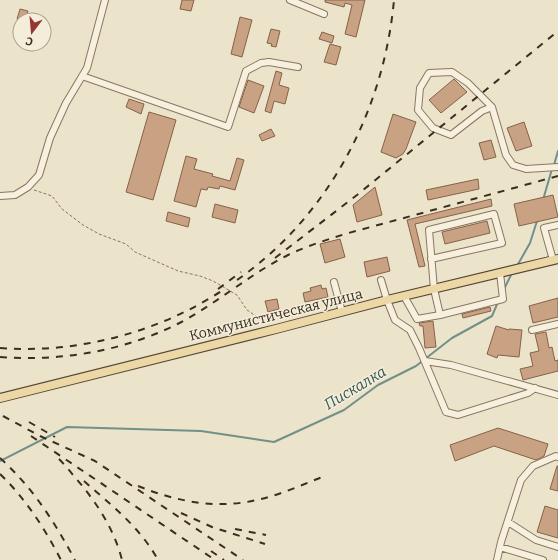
<svg xmlns="http://www.w3.org/2000/svg" width="558" height="560" viewBox="0 0 558 560" font-family="Bitter,serif">
<style>
.lines{fill:none;stroke-linecap:round;stroke-linejoin:round}
.stream{stroke:#719089;stroke-width:2}
.building{fill:#c8a283;stroke:#866247}
.minor-casing{stroke:#887760;stroke-width:8}
.major-casing{stroke:#574533;stroke-width:10}
.path{stroke:#887760;stroke-width:1;stroke-dasharray:3 2;stroke-linecap:butt}
.minor{stroke:#f7f0de;stroke-width:6}
.major{stroke:#ecd8a6;stroke-width:8}
.rail{stroke:#3a2e22;stroke-width:2;stroke-dasharray:7 7;stroke-linecap:butt}
.labels{text-anchor:middle;dominant-baseline:central;stroke-width:3;stroke-linejoin:round;paint-order:stroke}
.street-label{font-size:14px;fill:#3a2e22;stroke:#f4edda}
.water-label{font-size:15px;font-style:italic;fill:#335957;stroke:#f4edda}
</style>
<rect width="100%" height="100%" fill="#ece3cb"/>
<g class="lines">
<!-- stream -->
<path class="stream" d="M554 165 558 151
M543 200 552 169
M517 266 530 243 537 221
M504 289 512 273
M0 461 67 427 201 431 274 442 344 410 378 385 416 366 452 338 492 316 498 302"/>
</g>
<!-- building -->
<path class="building" d="M182 0H194L191 11 180 9Z
M325 0H365L356 37 345 34 352 5 345 3 344 7 325 2Z
M20 9 28 11 25 20 17 19Z
M240 17 252 20 242 57 231 54Z
M271 29 280 31 276 47 271 46 272 44 267 43Z
M322 32 334 36 332 43 319 39Z
M330 44 341 47 336 65 324 62Z
M276 71 282 73 279 85 289 88 285 104 274 101 271 113 265 111Z
M454 79 467 92 441 113 429 100Z
M248 80 264 86 254 113 239 107Z
M129 99 144 104 141 114 126 107Z
M149 112 176 120 153 200 126 192Z
M393 114 416 122 406 149 403 154 396 158 381 152Z
M524 122 532 146 516 151 507 128Z
M271 129 275 136 262 141 259 135Z
M491 140 496 157 484 160 479 143Z
M186 156 197 159 194 169 213 174 212 176 230 181 237 158 244 160 235 190 220 186 219 189 208 187 207 190 201 189 196 207 174 201Z
M478 179 479 189 428 200 426 190Z
M375 187 382 215 357 222 353 205Z
M553 195 558 217 519 226 514 204Z
M491 199 492 206 415 224 425 266 419 267 407 220Z
M215 204 238 210 235 223 212 217Z
M168 212 190 218 188 227 166 221Z
M487 221 490 233 445 244 442 232Z
M340 239 345 257 325 263 320 244Z
M387 257 390 271 367 277 364 262Z
M321 285 322 289 326 288 328 297 305 302 303 293 311 291 310 288Z
M558 298V317L533 323 529 306Z
M277 299 279 309 268 312 265 301Z
M490 307 491 311 463 318 462 314Z
M433 321 436 347 425 348 423 326H420L419 323Z
M496 326 509 330V329L522 330 519 357 498 355 497 358 487 354Z
M546 332 549 348 552 347 555 361 558 360V371L523 380 520 369 533 366 530 353 539 351 535 334Z
M498 428 548 444 544 456 536 460 494 446 455 461 450 445Z
M557 466H558V491L550 489Z
M545 506 558 510V538L537 532Z"/>
<g class="lines">
<defs>
<path id="minor" d="M290 0 324 14
M82 76 228 127 246 71 261 63 269 62 298 67
M492 107 468 83 452 72 429 73 420 88 418 110 433 128 451 135 482 111 492 107 506 155 513 165 526 169 558 167
M0 196 15 195 28 187 39 175 50 138 66 103 87 68 105 0
M553 260 544 228 558 225
M381 280 387 300 395 320 410 330 419 348 446 412 458 415 528 393 535 388
M334 282 342 312
M404 296 417 319 440 315 434 289 429 230 494 214 502 243 431 259
M440 315 503 299 500 273
M532 330 558 324
M425 361 451 365 558 395
M508 522 536 540 558 547
M500 547 543 560
M497 560 501 542 521 480 533 466 556 456 558 457"/>
<path id="major" d="M0 398 276 329 387 300 558 259"/>
</defs>
<!-- minor casing -->
<use href="#minor" class="minor-casing"/>
<!-- major casing -->
<use href="#major" class="major-casing"/>
<!-- path -->
<path class="path" d="M34 190 52 196 62 209 83 225 99 234 126 244 135 252 178 271 200 276 213 281 237 295 247 310 266 323"/>
<!-- minor -->
<use href="#minor" class="minor"/>
<!-- major -->
<use href="#major" class="major"/>
<!-- rail -->
<path class="rail" d="M275 258 357 195 558 31
M237 280C329 216 384 110 394 0
M218 289 241 272
M0 348C78 354 161 332 226 288
M0 357C62 362 130 350 185 320 221 300 252 273 288 255 307 246 326 240 345 234L558 176
M3 416 40 436 95 461 243 560
M29 422 55 437
M31 436 215 560
M0 458C33 488 54 521 75 560
M59 459C64 464 69 470 73 475 95 500 114 528 122 560
M0 474C26 499 45 529 61 560
M84 481C111 505 140 527 158 560
M138 486C178 502 218 510 261 499 282 494 304 484 325 476
M181 513 212 527 265 544
M235 529 266 535
M211 551 224 560"/>
</g>
<g class="labels">
<!-- street labels -->
<g class="street-label">
<text transform="translate(276 315) rotate(-14)">Коммунистическая улица</text>
</g>
<!-- water labels -->
<g class="water-label">
<text transform="translate(355 388) rotate(-31)">Пискалка</text>
</g>
</g>
<!-- north arrow -->
<g transform="translate(32 32) rotate(196)"><circle r="19" fill="#f4edda" stroke="#aaa190"/>
<path d="M0-3L7 15L0 10L-7 15Z" fill="#943633"/>
<text y="-6" font-size="11" font-weight="bold" text-anchor="middle" fill="#3a2e22">С</text>
</g>
</svg>
